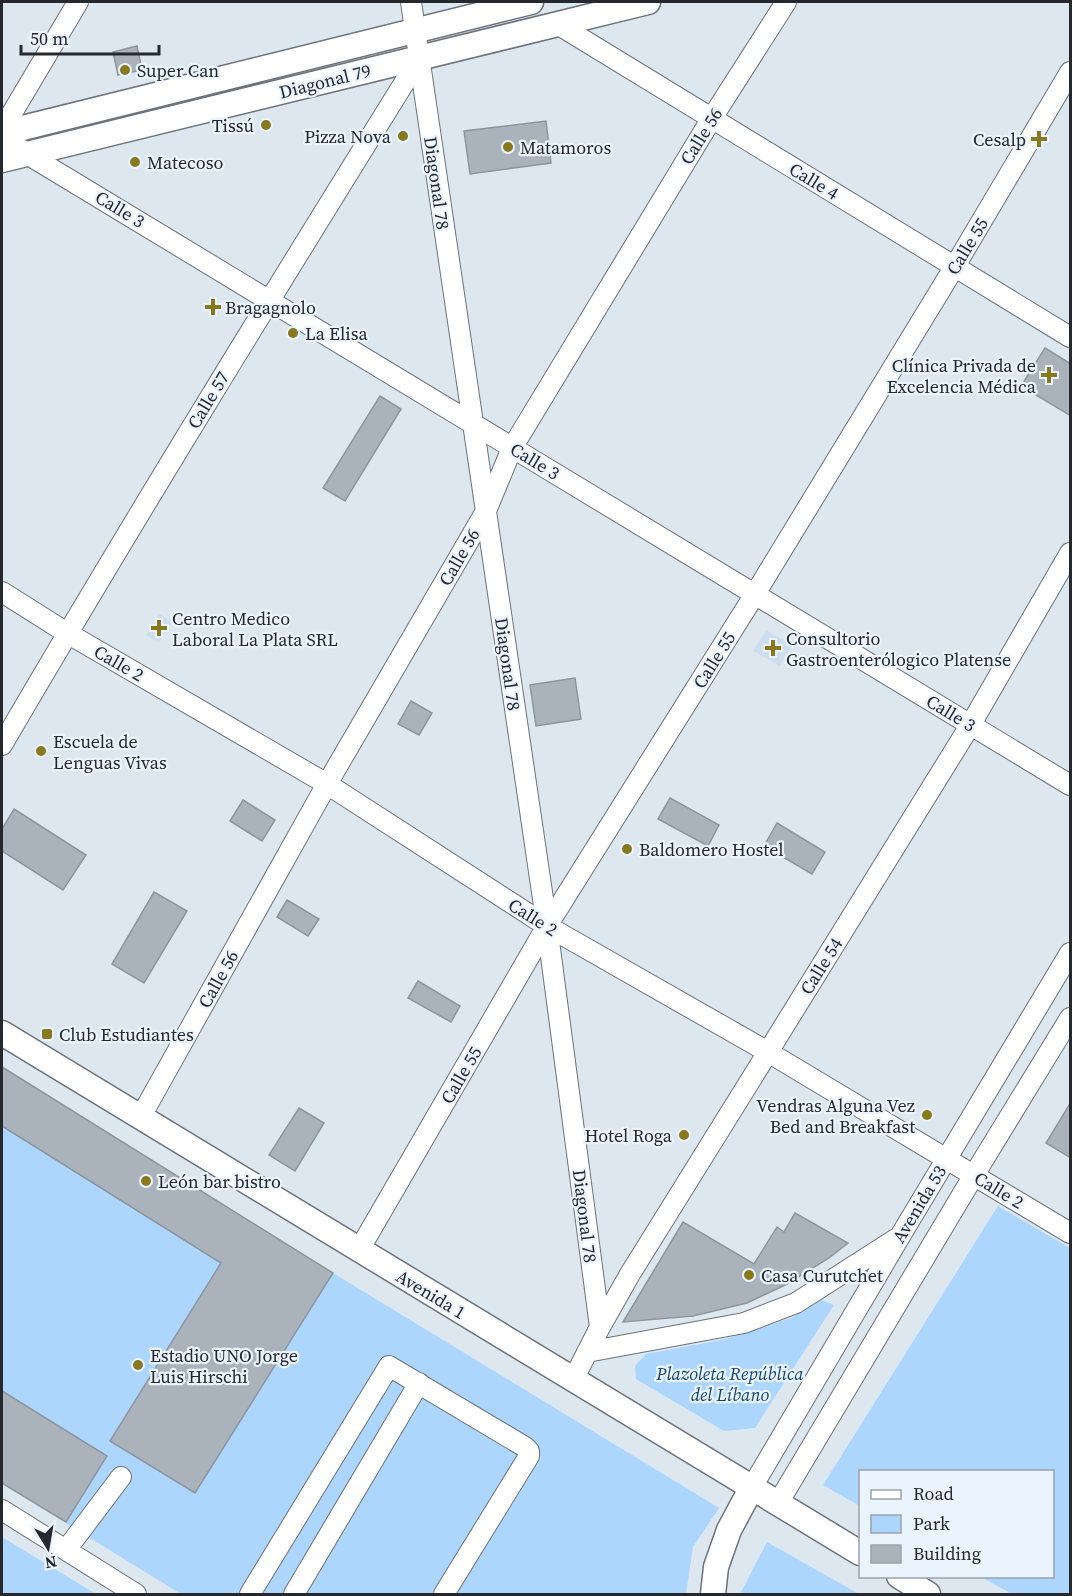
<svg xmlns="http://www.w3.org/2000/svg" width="1072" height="1596" viewBox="0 0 1072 1596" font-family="'Source Serif 4',serif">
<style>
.built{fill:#cfdeee}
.green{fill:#add6fe}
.building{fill:#aab3bc;stroke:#8d969f;stroke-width:1.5}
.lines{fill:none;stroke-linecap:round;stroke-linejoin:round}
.minor-casing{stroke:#6b737c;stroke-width:22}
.major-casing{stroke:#6b737c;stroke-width:27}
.minor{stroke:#fff;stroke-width:20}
.major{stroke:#fff;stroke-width:24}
.poi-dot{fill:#89791e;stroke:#eaf4fe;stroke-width:2}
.labels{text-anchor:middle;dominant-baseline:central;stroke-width:4.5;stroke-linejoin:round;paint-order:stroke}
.poi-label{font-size:18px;fill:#25282c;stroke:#eaf4fe;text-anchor:start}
.street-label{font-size:18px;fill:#25282c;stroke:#eaf4fe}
.park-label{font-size:18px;font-style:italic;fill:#134672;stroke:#eaf4fe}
</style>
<rect width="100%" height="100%" fill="#dde7f0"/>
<!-- built -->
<path class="built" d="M159 614 172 621 159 643 146 635Z
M766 630 792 645 780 666 753 651Z"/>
<!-- green -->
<path class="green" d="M2 1066 333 1273 719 1508 693 1547 686 1594H181L2 1484Z
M998 1206 1070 1248V1594H1012L981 1577 1052 1576V1472H860V1506L823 1485Z
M822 1300 834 1305 755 1428 724 1431 636 1379 635 1366 646 1354 726 1339 791 1318Z
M2 1537 96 1594H2Z
M767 1542 859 1594H740Z"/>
<!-- building -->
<path class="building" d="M137 46 142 70 118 75 113 52Z
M546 121 551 163 470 174 464 131Z
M1045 348 1071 364V416L1021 386Z
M380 396 401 409 345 501 323 488Z
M575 678 581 719 536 726 530 685Z
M411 701 432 713 419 735 398 724Z
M670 798 719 825 708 846 658 819Z
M243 800 275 820 262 841 230 821Z
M14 809 86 855 63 890 2 851V829Z
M777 823 825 852 812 874 764 846Z
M154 892 187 911 144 983 112 964Z
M287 900 319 919 308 936 277 917Z
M418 981 460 1006 451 1022 408 998Z
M2 1067 333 1273 195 1493 110 1441 221 1263 2 1126Z
M1071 1102V1158L1046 1143Z
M299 1108 324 1123 295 1171 269 1155Z
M795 1213 848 1243 829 1258 787 1284 747 1303 693 1316 623 1322 683 1222 754 1264 777 1227 784 1232Z
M2 1391 107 1456 66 1522 2 1483Z"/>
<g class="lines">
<defs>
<path id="minor" d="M411 2 547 926 600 1327
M559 25 1070 337
M2 130 78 2
M2 135 27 154 1070 785
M2 592 67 633 327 784 547 926 768 1052 1070 1233
M2 745C137 514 278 286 419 59
M140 1118 327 784 486 511 512 448 712 118 786 2
M359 1250 547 926 755 594 955 266 1070 72
M587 1352 744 1323 796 1303 896 1239
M573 1380 600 1327 630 1274 768 1052 971 724 1070 553
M752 1487 899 1238 1070 953
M778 1503 974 1175 1070 1018
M2 1510 136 1594
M66 1550 121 1477
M250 1594 389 1366 525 1447 529 1451V1456L444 1594
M294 1594 419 1383"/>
<path id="major" d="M2 133 531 2
M2 160 648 2
M2 1033 860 1553
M899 1576 928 1594
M713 1594 716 1567 729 1530 752 1487"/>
</defs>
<!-- minor casing -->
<use href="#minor" class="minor-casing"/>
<!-- major casing -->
<use href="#major" class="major-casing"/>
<!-- minor -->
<use href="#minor" class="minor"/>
<!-- major -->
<use href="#major" class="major"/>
</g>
<!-- markers -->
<g class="poi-dot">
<circle cx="125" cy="70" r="6"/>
<circle cx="266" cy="125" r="6"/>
<circle cx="403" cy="136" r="6"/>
<path d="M1036 130h6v6h6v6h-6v6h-6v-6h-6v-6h6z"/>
<circle cx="508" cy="147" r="6"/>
<circle cx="135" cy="162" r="6"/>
<path d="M210 298h6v6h6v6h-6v6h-6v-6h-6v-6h6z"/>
<circle cx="293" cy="333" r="6"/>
<path d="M1046 366h6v6h6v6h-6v6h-6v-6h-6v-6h6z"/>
<path d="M156 619h6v6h6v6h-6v6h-6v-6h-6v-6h6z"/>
<path d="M770 639h6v6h6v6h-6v6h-6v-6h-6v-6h6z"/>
<circle cx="41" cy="751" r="6"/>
<circle cx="627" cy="849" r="6"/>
<rect x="41" y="1028" width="12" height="12" rx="3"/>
<circle cx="927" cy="1115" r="6"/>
<circle cx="684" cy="1135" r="6"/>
<circle cx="146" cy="1181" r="6"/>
<circle cx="749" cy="1275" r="6"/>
<circle cx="138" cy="1365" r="6"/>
</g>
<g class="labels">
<!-- poi labels -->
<g class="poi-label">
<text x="137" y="70">Super Can</text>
<text x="254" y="125" text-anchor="end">Tissú</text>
<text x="391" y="136" text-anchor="end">Pizza Nova</text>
<text x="1026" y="139" text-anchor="end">Cesalp</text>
<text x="520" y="147">Matamoros</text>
<text x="147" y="162">Matecoso</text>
<text x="225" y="307">Bragagnolo</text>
<text x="305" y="333">La Elisa</text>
<text x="1036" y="365" text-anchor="end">Clínica Privada de<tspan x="1036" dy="21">Excelencia Médica</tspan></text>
<text x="172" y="618">Centro Medico<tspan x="172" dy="21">Laboral La Plata SRL</tspan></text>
<text x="786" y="638">Consultorio<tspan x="786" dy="21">Gastroenterólogico Platense</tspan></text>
<text x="53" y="741">Escuela de<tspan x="53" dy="21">Lenguas Vivas</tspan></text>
<text x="639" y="849">Baldomero Hostel</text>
<text x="59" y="1034">Club Estudiantes</text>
<text x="915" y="1105" text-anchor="end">Vendras Alguna Vez<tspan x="915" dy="21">Bed and Breakfast</tspan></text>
<text x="672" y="1135" text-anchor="end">Hotel Roga</text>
<text x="158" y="1181">León bar bistro</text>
<text x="761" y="1275">Casa Curutchet</text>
<text x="150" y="1355">Estadio UNO Jorge<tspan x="150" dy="21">Luis Hirschi</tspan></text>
</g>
<!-- street labels -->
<g class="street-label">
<text transform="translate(325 81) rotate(-14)">Diagonal 79</text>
<text transform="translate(701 136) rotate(-58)">Calle 56</text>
<text transform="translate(814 181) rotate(31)">Calle 4</text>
<text transform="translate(437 183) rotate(82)">Diagonal 78</text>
<text transform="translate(120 209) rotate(31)">Calle 3</text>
<text transform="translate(967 246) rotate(-59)">Calle 55</text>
<text transform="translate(208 400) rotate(-59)">Calle 57</text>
<text transform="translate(535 461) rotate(31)">Calle 3</text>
<text transform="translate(459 557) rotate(-60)">Calle 56</text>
<text transform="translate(714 660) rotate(-58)">Calle 55</text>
<text transform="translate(119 663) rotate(30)">Calle 2</text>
<text transform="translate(508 664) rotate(82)">Diagonal 78</text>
<text transform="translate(951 713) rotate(31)">Calle 3</text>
<text transform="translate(533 917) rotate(32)">Calle 2</text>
<text transform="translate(821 966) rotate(-58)">Calle 54</text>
<text transform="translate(218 979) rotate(-61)">Calle 56</text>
<text transform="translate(461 1075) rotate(-60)">Calle 55</text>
<text transform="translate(999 1190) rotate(31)">Calle 2</text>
<text transform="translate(919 1204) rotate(-59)">Avenida 53</text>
<text transform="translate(585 1216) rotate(83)">Diagonal 78</text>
<text transform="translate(431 1294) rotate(31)">Avenida 1</text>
</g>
<!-- park labels -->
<g class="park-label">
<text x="730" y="1373">Plazoleta República<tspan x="730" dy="21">del Líbano</tspan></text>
</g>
</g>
<!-- border -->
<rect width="1072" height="1596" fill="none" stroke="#25282c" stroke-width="6"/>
<!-- legend -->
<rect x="859" y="1470" width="195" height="108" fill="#eaf4fe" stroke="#9ba2aa" stroke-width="1.5"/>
<rect x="871" y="1490" width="30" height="9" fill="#ffffff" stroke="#9ba2aa" stroke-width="1.5"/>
<text x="913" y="1500" font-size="18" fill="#25282c">Road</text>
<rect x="871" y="1515" width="30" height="18" fill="#add6fe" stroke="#9ba2aa" stroke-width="1.5"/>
<text x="913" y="1530" font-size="18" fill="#25282c">Park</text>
<rect x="871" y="1545" width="30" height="18" fill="#aab3bc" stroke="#9ba2aa" stroke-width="1.5"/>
<text x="913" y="1560" font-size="18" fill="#25282c">Building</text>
<!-- north arrow -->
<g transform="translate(48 1548) rotate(169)" stroke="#eaf4fe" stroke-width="4.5" paint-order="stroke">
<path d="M0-4.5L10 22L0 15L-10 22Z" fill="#25282c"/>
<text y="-9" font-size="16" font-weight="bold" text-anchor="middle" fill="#25282c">N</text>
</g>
<!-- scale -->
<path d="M21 45v9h138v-9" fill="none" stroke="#25282c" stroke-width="3"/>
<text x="30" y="45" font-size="18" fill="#25282c" stroke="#eaf4fe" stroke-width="4.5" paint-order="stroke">50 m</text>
</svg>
